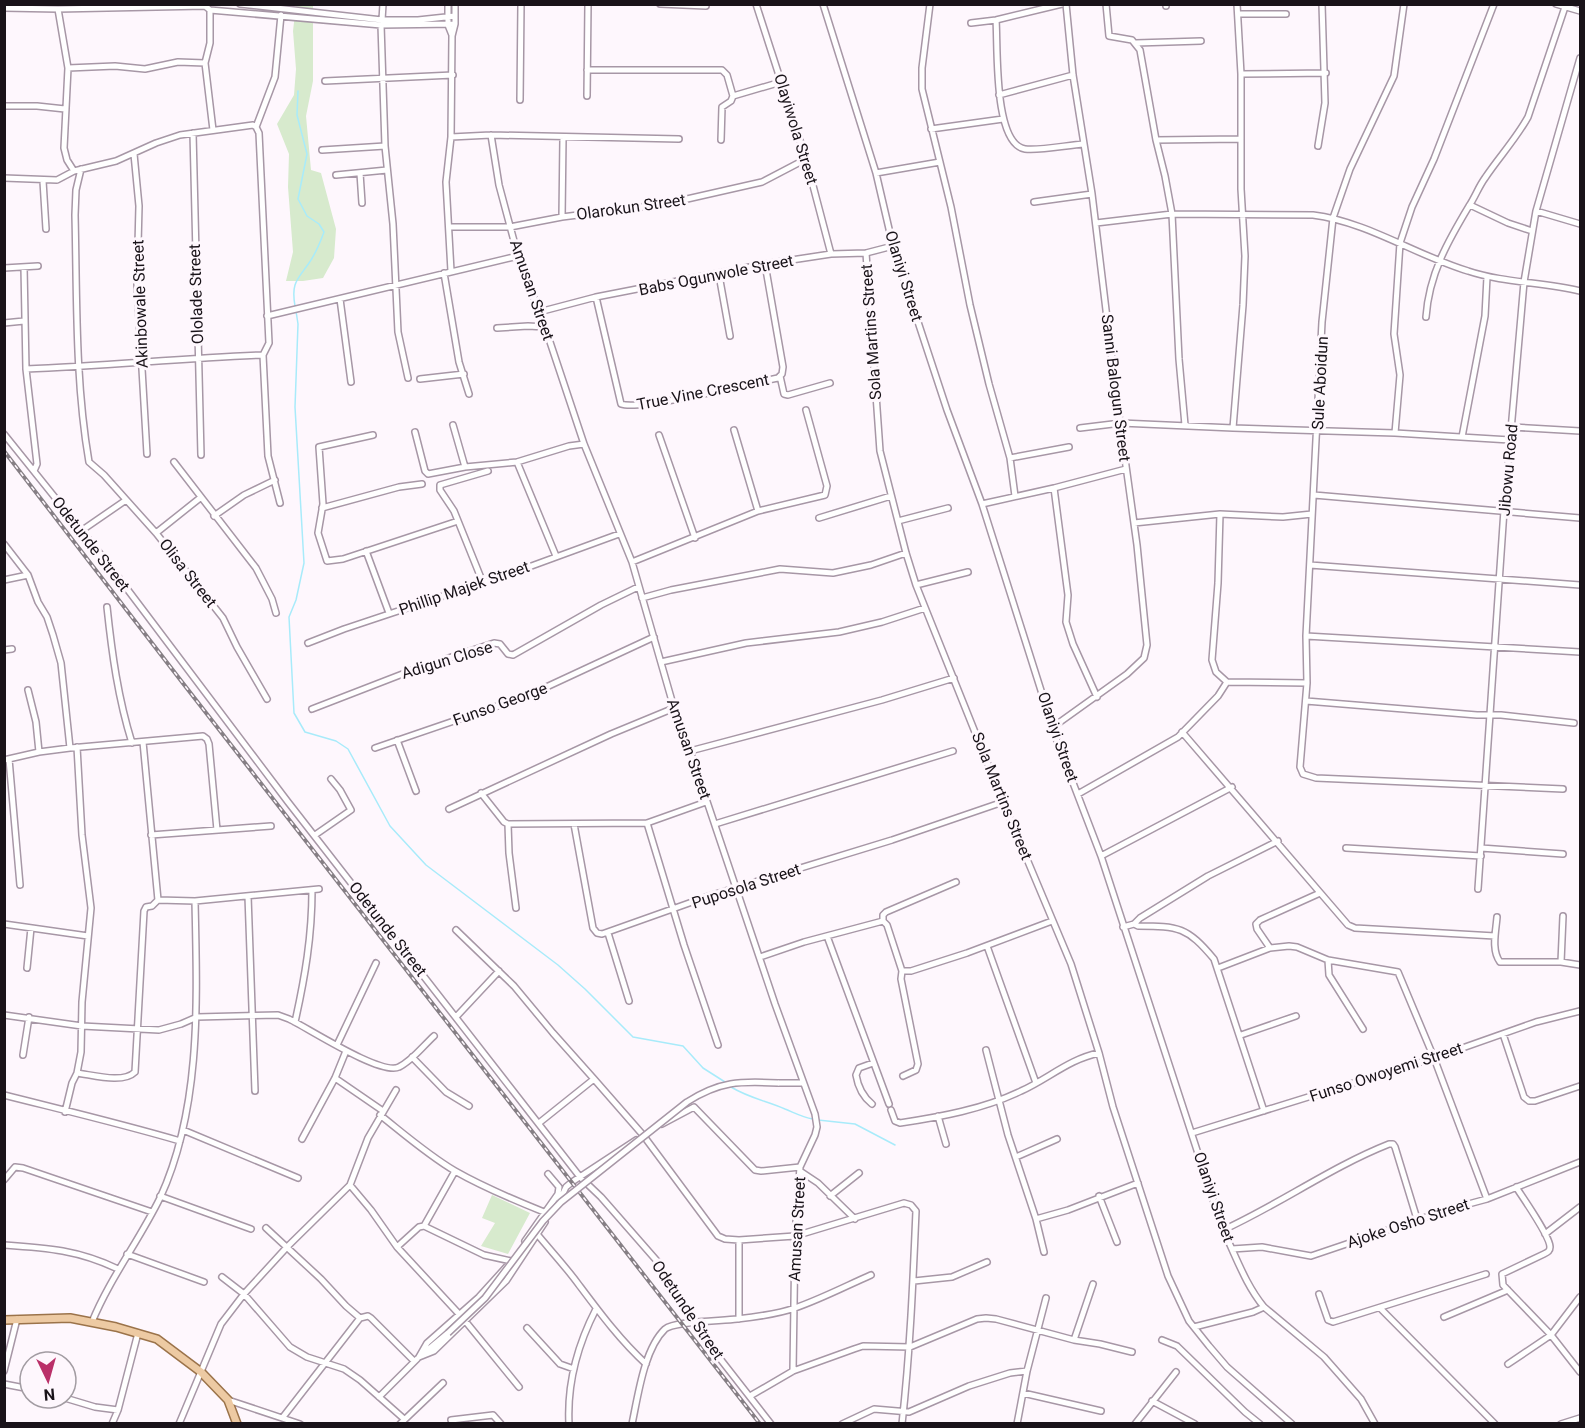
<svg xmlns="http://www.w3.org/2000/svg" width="1585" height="1428" viewBox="0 0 1585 1428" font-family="Roboto,sans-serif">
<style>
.green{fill:#d7eacd}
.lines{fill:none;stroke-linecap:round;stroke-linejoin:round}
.stream{stroke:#a8ebfa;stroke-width:1.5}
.minor-casing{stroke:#a797a6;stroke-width:8}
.major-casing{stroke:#9b734a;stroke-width:10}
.minor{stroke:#fff;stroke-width:5}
.major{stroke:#edcaa3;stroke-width:7}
.rail-casing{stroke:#867f85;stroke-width:4}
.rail{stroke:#fef7fd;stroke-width:1.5;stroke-dasharray:4.5;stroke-linecap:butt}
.minor-bridge-casing{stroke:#a797a6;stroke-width:8;stroke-linecap:butt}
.minor-bridge{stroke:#fff;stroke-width:5}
.labels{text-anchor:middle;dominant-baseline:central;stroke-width:6;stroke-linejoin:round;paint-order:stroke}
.street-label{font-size:16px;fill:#191319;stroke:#fef7fd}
</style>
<rect width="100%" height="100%" fill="#fef7fd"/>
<!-- green -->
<path class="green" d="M296 5H313V81L306 116 311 170 321 173 336 229 334 258 323 278 303 281H286L293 252 288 187 289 154 277 124 294 95 296 69 293 31Z
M492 1195 530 1213 508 1254 481 1246 495 1223 482 1218Z"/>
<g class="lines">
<!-- stream -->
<path class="stream" d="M295 306C291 283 297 280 309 263 316 253 320 243 324 232L319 224 307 216 298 199 307 154 297 115 298 91
M296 311 298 324 295 407 304 563 296 600 289 617 294 713 305 732 336 741 348 749 390 826 426 865 558 965 585 989 633 1037 683 1046 703 1068 725 1082
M731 1087C749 1098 767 1101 785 1109 795 1113 802 1117 813 1119
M818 1120 855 1124 895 1145"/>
<defs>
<path id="minor" d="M240 4 382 20H418L455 16
M448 4V25L452 35
M660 4 706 6
M756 4 806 159 831 254
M823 4 876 173 893 246 947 410 982 504 1057 741 1101 856 1223 1230C1236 1256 1245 1284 1264 1307L1324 1357 1361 1399 1375 1424
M930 4 922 68V89L951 207 970 305 989 384 1010 458 1015 496
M1106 4 1109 36 1132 40 1140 50 1156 140 1165 176 1172 214 1179 359 1185 425
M1166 4V6
M1404 4 1394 76 1350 169 1333 218 1322 322 1306 636 1307 683 1300 767 1303 774 1316 778 1563 789
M1556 4 1580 11
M4 8 58 9 205 6 210 10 381 25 455 24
M58 9 68 68 64 148 67 160 74 171
M210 10V43L205 63 213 130
M1238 14H1286
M382 20 383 4
M996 20C998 45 993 144 1025 149 1039 151 1068 145 1084 144
M971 23 996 20 1062 4
M381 25 385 146 393 224 398 332 408 378
M1136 43 1201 41
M68 68 115 66 145 69 178 62 205 63
M587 70H722L727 75 733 96 781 82
M1241 74 1326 73
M325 81 453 75
M999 95 1073 75
M587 96 588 4
M520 100 521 4
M4 106H37L65 109
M256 127 275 77 281 15
M931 129 1003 119
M193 133 201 455
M491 135 499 185 518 256 545 327 584 444 632 562 674 708 690 751 775 1004 815 1114 817 1127 815 1135 800 1167 795 1236 793 1371
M451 137 491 135 679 139
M721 140 722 107 731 101 733 96
M1156 140 1241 139
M1318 146 1325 103 1322 4
M322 150 385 146
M134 154 139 206 137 284 147 454
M81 169 76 190 75 215C77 297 75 381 89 462L104 475 156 533 223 618 237 647 267 699
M360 173 362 203
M876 173 940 162
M336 175 387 170
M4 178 57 180 74 171 116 161 156 143 180 135 253 125 256 127
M43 181 46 229
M1034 202 1092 194
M1470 205 1508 223 1532 231
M1536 211 1580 224
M562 217 563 138
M1096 223 1172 214 1313 215C1368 222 1415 255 1468 271 1504 283 1543 282 1580 291
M450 227H510L562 217 665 204 762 182 806 159
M866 253 880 451 906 553 916 585 1003 802 1071 964 1099 1053 1113 1107 1168 1276 1189 1321 1209 1346 1227 1367 1292 1424
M24 267 26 369 37 464 34 471
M4 268 38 266
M451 271 446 182 451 137 452 36 455 24V4
M444 273 459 362 469 394
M719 275 730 336
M596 297 621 404C641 411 751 383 778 378L782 374 783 367 765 264
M340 299 351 382
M539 312 596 297 765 264 831 254 866 253 893 246
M267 316 518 256
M1426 317C1429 274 1448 241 1469 206 1475 197 1479 186 1485 178 1499 157 1516 139 1528 117L1565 7
M4 323 24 321
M497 328 528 326 545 327
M263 355 268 456 280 503
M26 369C105 366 184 358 263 355L269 343 259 133 256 127
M780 376 784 394 788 395 830 383
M420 379 464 374
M453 425 465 467
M1511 427 1580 431
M1080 428 1121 423 1233 428 1395 433 1510 440
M1233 428 1243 305 1245 256 1241 189V74L1237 4
M734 430 758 511
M415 432 425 471 428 474 465 467 517 462 569 446 584 444
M1395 433 1400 375 1394 334 1400 243 1412 207 1434 159 1494 4
M4 434 106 561 288 802 580 1177 601 1197 657 1261 686 1311 707 1342 771 1424
M373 435 319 447 323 504 318 533 327 561 343 559 458 521
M659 435 695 538
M1462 437 1485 316 1487 277
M1010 458 1069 447
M174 462 256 568 272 599 276 613
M517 462 556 556
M1054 488 1068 595 1066 622 1073 644 1097 697
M1314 495 1580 518
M982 504 1054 488 1126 469
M322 508 399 487 422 484
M1220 514 1218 583 1212 660 1216 672 1227 682 1307 683
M214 516 244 495 275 480
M819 518 891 496
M898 521 948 508
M1134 523 1220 514 1283 517 1312 514
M81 531 126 500
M156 533 200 498
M4 544 28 575 38 602 47 617 53 635 61 663 70 748
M366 551 389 613
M632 562 758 511 825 495 827 486 806 410
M1310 565 1580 585
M4 580 28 575
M483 583 454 511 440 490V485L488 471
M916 585 968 572
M642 598 671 590 780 569 833 573 871 565 906 553
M107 607C112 654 118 698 132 743
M1306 636 1580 652
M308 643 344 629 515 572 619 534
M4 650 12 649
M661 662 746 643 839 632 882 622 925 608
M28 690 36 722 39 752
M1306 701 1477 715H1501L1574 723
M312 709 418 668 494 643 500 644 508 654 513 655 601 605 638 587
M1053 727 1127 674 1144 658 1147 645 1137 545 1117 401 1092 194 1073 75 1066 4
M1182 732 1348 925 1355 928 1495 936
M397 740 416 791
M143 742 158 900 195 901 319 889
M375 748 527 696 654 637
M690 751 882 700 954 678
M9 759 20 885
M4 760 39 752 70 748 203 736 207 739 209 744 217 830
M481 793 504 822 508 824 509 853 516 908
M1078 794 1178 737 1218 696 1227 682
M449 809 611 734 674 708
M647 823 684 945 718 1045
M508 824 647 823 706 802
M574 824 593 928 597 933 602 934 709 896 892 840 1003 802
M715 824 953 751
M151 835 271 826
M315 835 351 810 340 790 331 779
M1346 848 1481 856
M1481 848 1563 854
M1101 856 1232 787
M1478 889 1504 510 1524 282 1536 211 1580 58
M248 896 255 1091
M1497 917C1496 931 1491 950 1500 962H1561L1580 965
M883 921 887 925 902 971 901 979 918 1064 916 1070 903 1076
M4 924 88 936
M1134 924 1138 926C1179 926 1187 927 1214 959L1264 1111
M1123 927 1134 924 1140 918 1208 876 1278 841
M456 930 514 986 553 1033 594 1079 643 1135 718 1236 725 1239 739 1240 795 1236 904 1203 911 1205 916 1211C913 1282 910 1353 902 1424
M608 933 629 1001
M827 936 889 1104
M987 946 1036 1083
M1270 948 1257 929 1256 924 1260 920 1320 893
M760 957 804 942 883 921V915L886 912 956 882
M1328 960 1329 975 1363 1029
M1561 962 1563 916
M27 968 31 928
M1218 968 1270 948 1289 946 1297 947 1328 960 1398 972 1434 1058 1487 1199
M902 971H911L967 953 1052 921
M4 1015 82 1026 159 1030 181 1024 197 1017 278 1015 289 1019C308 1028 381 1076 399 1067 412 1061 423 1046 434 1036
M456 1017 499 971
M295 1022C305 977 312 936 312 890
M1503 1034 1524 1097 1529 1101H1535L1580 1086
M1241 1035 1296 1016
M337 1045 376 963
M986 1050 1008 1135 1036 1219 1044 1252
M23 1055 29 1017
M412 1057 446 1092 469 1106
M77 1073C93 1075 123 1084 135 1072L144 911 146 907 152 906 158 900
M335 1078 383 1111
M778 1083H802
M4 1095C63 1110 122 1124 180 1141
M872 1104C862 1096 858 1087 856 1075L859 1068 873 1063
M891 1110 895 1121 900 1123C940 1117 984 1109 1021 1091 1048 1079 1069 1059 1099 1053
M65 1112 72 1083 77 1073 81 1052 82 1002 91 908 82 835 77 747
M380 1115C404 1134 428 1155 455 1171 483 1187 514 1200 544 1212
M938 1116 946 1144
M539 1123 594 1079
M662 1124 694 1107 755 1170 761 1171 800 1167
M183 1130 298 1178
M1192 1133 1434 1058 1536 1022 1580 1011
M302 1139 335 1078 346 1051
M1016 1157 1057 1139
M800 1171 818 1183 855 1219
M4 1180 15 1167 23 1168 152 1212
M350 1185 371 1210 397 1247 459 1314
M1516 1187C1523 1198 1550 1236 1550 1247 1550 1251 1548 1252 1544 1254L1502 1274 1503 1285 1551 1335 1580 1372
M160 1196 251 1229
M830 1196 859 1173
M1099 1196 1117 1242
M559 1202 566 1187 572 1182 636 1140
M1036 1219 1068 1210 1138 1183
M424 1226 455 1171
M266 1228 321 1279 346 1306 360 1318
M1223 1230C1280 1204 1331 1167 1389 1144H1393L1395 1147 1417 1219
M537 1234C551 1251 566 1267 579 1285 600 1313 620 1340 646 1364
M1545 1234 1580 1207
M525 1241 558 1194 559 1187 548 1174
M4 1245C48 1248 78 1250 118 1269
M397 1247 419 1227 424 1226 484 1255 511 1261
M1232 1249 1262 1247 1311 1256 1450 1209 1487 1199 1580 1162
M127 1254 204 1282
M508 1265 479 1297 427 1343 419 1357 434 1351 506 1281 545 1222
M222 1277 244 1294 290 1347 307 1357 344 1369 360 1380 403 1418
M914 1281 952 1277 987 1262
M1319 1294 1328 1320 1333 1322 1486 1274
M1380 1308 1495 1424
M1444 1317 1508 1290
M739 1319V1240
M92 1322C110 1278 139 1241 160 1198 202 1107 197 998 195 901
M466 1322 519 1387
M1194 1327 1253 1312 1264 1307
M527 1328 560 1364 574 1369
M1074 1340 1093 1284
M1162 1340 1177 1346 1245 1412 1260 1424
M424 1353 448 1333
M1508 1364 1551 1335 1580 1297
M4 1371 17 1319
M4 1384 30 1389
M1023 1393 1101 1411
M750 1396 793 1371 854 1349 863 1346 910 1347 977 1319 986 1318 996 1319 1074 1340 1100 1344 1132 1352
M379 1397 417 1359
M65 1398 95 1407 118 1410
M228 1400 300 1424
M1152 1401 1195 1424
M283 1417 360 1318 368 1316 371 1318 414 1361
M451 1420 493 1415 501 1424
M112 1424 118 1410 138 1333
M179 1424 221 1324 244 1294 287 1247 350 1185 368 1138 396 1090
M400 1424 443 1383
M569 1424C567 1384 578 1344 596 1309
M632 1424C638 1396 644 1349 665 1329 674 1321 722 1321 737 1319 755 1317 778 1314 795 1308 821 1299 846 1286 871 1275
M842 1424 874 1409 909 1412 969 1386 1010 1373 1027 1371
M1017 1424 1027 1371 1046 1298
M1135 1424 1176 1372
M1561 1424 1580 1418"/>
<path id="major" d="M4 1320 70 1318 116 1327 157 1339 201 1372 228 1400 237 1424"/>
</defs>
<!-- minor casing -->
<use href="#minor" class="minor-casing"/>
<!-- major casing -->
<use href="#major" class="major-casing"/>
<!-- minor -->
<use href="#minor" class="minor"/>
<!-- major -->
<use href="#major" class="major"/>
<defs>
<path id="rail" d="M4 451 182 682 760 1424"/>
</defs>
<!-- rail casing -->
<use href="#rail" class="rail-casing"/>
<!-- rail -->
<use href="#rail" class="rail"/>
<defs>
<path id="minor-bridge" d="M448 1333 485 1298 543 1221 561 1202 687 1102C720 1081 740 1081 778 1083"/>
</defs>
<!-- minor-bridge casing -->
<use href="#minor-bridge" class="minor-bridge-casing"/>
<!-- minor-bridge -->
<use href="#minor-bridge" class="minor-bridge"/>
</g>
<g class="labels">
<!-- street labels -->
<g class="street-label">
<text transform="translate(796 129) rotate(73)">Olayiwola Street</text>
<text transform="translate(631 207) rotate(-8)">Olarokun Street</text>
<text transform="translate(716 275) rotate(-11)">Babs Ogunwole Street</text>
<text transform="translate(904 276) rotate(73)">Olaniyi Street</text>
<text transform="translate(532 290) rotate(71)">Amusan Street</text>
<text transform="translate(196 294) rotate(-92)">Ololade Street</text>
<text transform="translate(140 304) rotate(-92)">Akinbowale Street</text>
<text transform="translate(871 332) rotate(-94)">Sola Martins Street</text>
<text transform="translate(1320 383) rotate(-87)">Sule Aboidun</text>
<text transform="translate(1116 388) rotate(83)">Sanni Balogun Street</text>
<text transform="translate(703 392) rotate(-11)">True Vine Crescent</text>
<text transform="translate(1508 470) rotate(-85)">Jibowu Road</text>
<text transform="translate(91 544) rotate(52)">Odetunde Street</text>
<text transform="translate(188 573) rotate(52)">Olisa Street</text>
<text transform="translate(464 588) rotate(-19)">Phillip Majek Street</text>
<text transform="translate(447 660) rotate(-17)">Adigun Close</text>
<text transform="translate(500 704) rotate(-20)">Funso George</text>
<text transform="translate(1058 737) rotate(71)">Olaniyi Street</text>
<text transform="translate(689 749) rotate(71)">Amusan Street</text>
<text transform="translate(1002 796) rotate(68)">Sola Martins Street</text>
<text transform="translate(746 886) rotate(-18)">Puposola Street</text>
<text transform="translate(388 929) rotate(52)">Odetunde Street</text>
<text transform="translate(1386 1072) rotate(-18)">Funso Owoyemi Street</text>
<text transform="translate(1214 1197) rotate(71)">Olaniyi Street</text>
<text transform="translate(1408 1223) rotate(-18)">Ajoke Osho Street</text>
<text transform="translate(797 1229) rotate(-87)">Amusan Street</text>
<text transform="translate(688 1310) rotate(56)">Odetunde Street</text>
</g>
</g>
<!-- border -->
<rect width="1585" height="1428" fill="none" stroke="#191319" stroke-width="12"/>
<!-- north arrow -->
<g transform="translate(48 1380) rotate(175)"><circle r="28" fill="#fef7fd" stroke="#a29ca2" stroke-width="1.5"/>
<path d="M0-4.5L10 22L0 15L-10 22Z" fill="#ba3069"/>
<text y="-9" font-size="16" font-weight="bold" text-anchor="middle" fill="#191319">N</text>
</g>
</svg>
